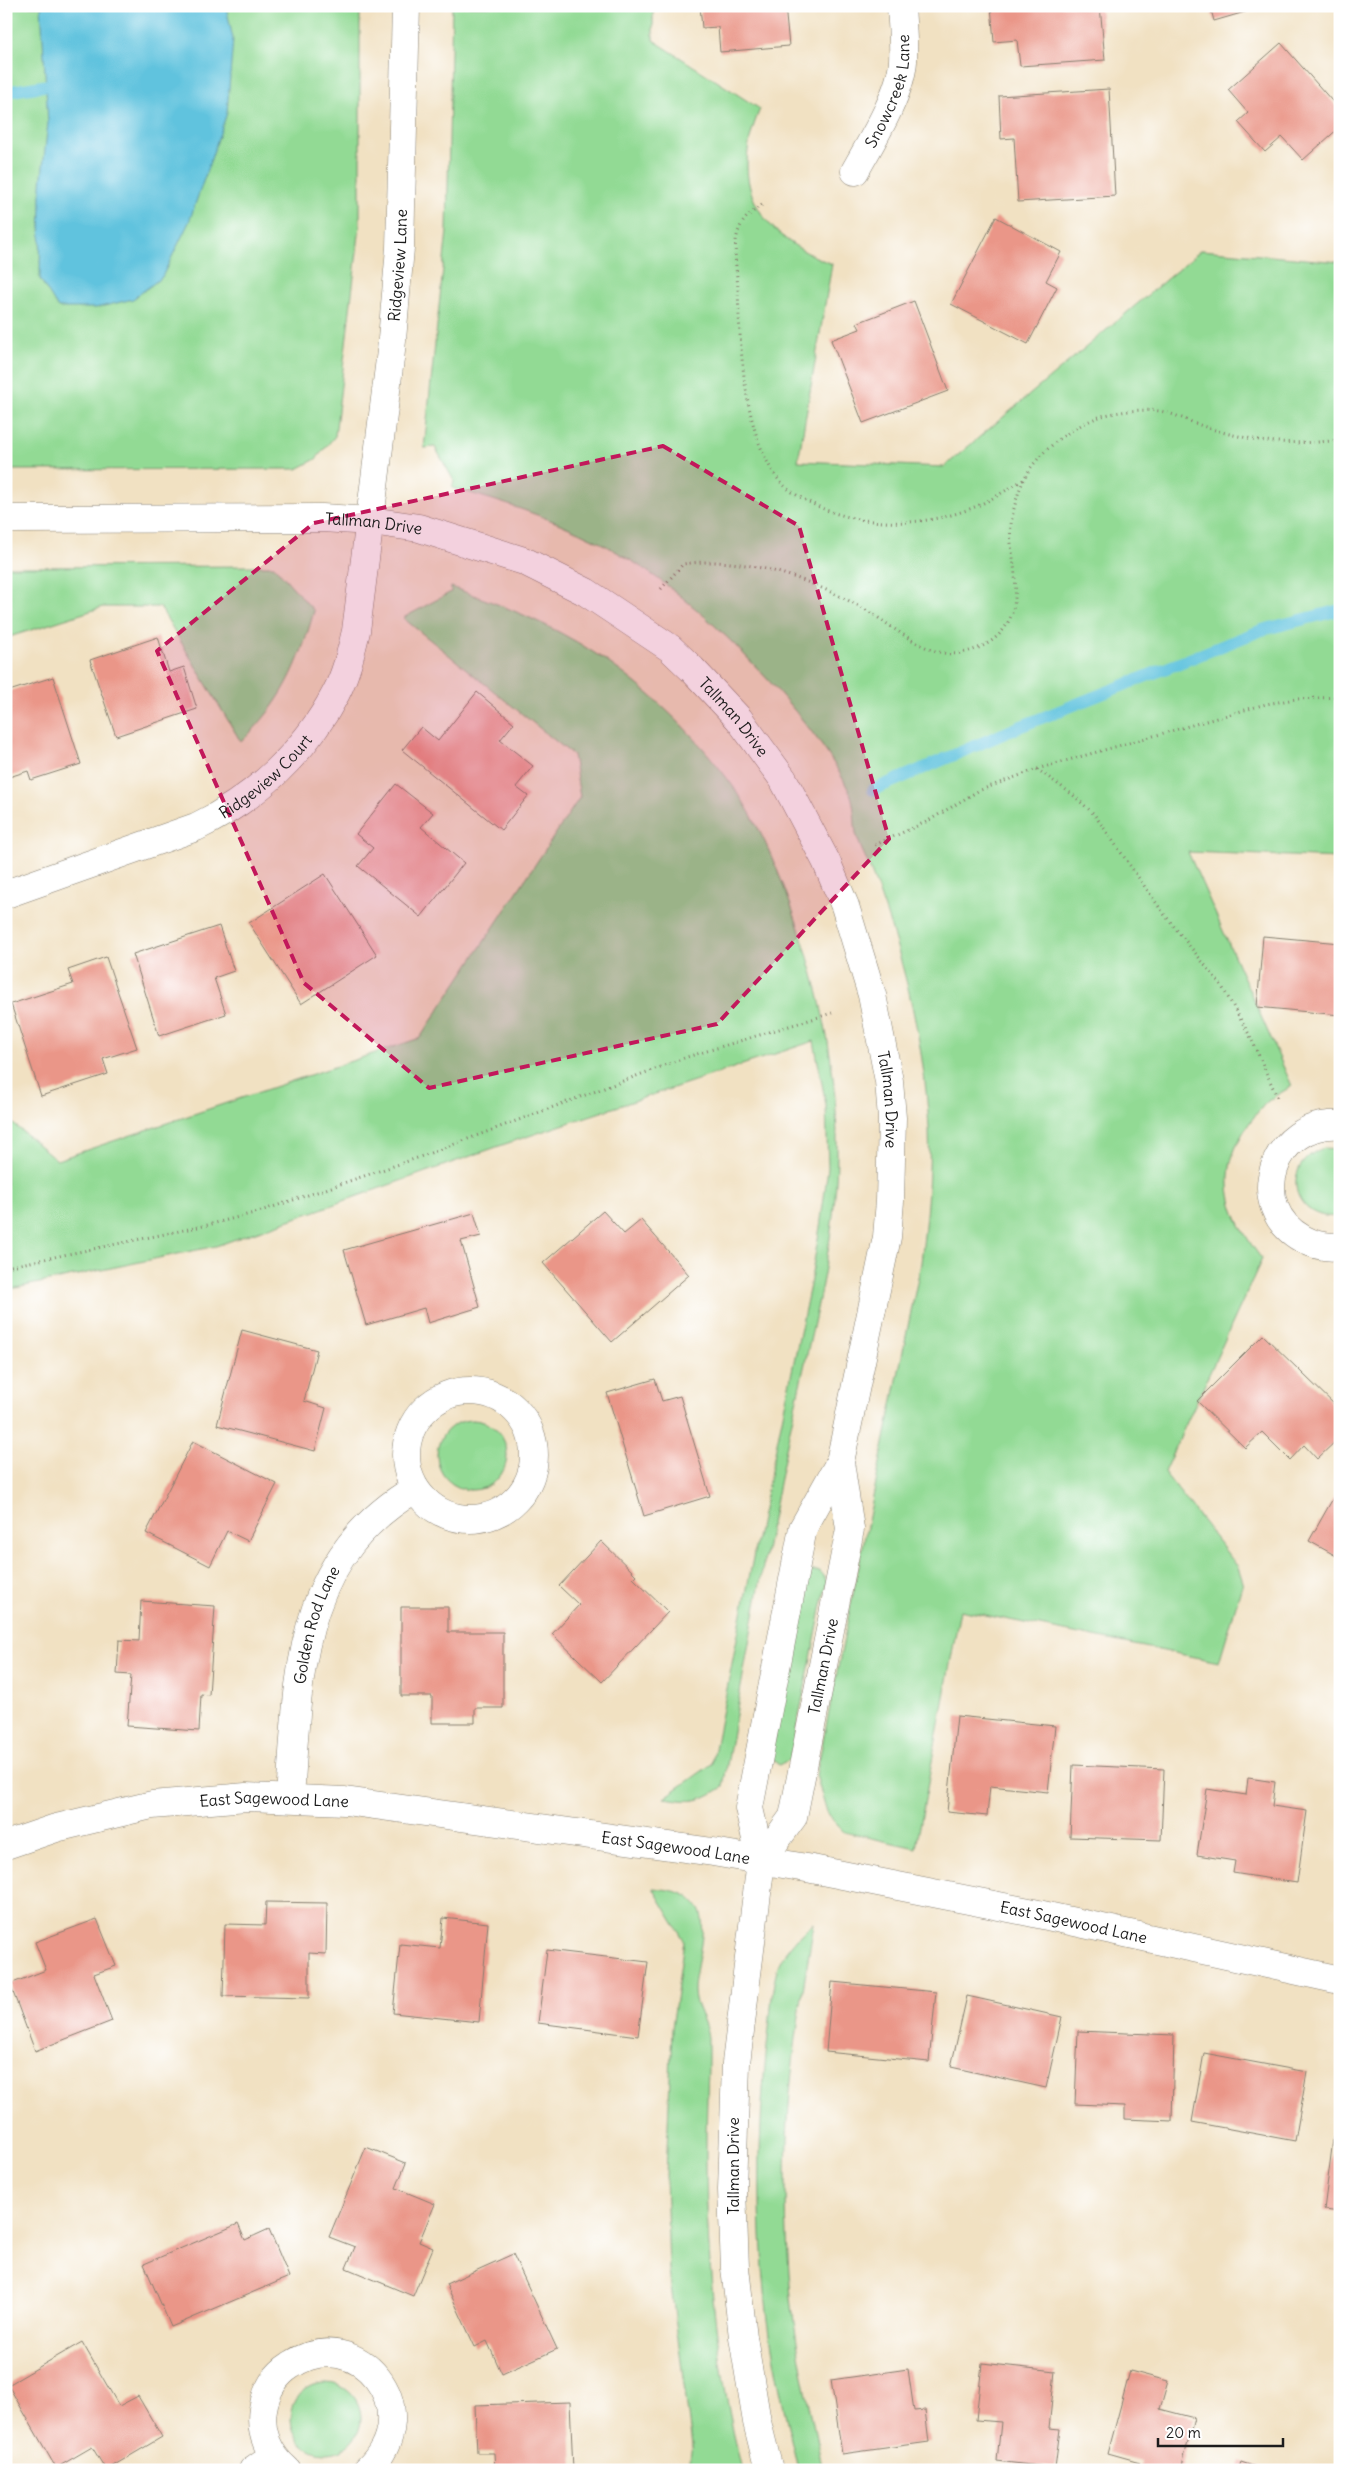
<svg xmlns="http://www.w3.org/2000/svg" width="1346" height="2476" viewBox="0 0 1346 2476" font-family="Delius,sans-serif">
<style>
.green{fill:#92da94;stroke:#577b58}
.water{fill:#60c3de;stroke:#3e707d}
.lines{fill:none;stroke-linecap:round;stroke-linejoin:round}
.stream{stroke:#60c3de;stroke-width:12}
.building{fill:#ea9688}
.minor-casing{stroke:#867e6f;stroke-width:29}
.tertiary-casing{stroke:#867e6f;stroke-width:29}
.path{stroke:#867e6f;stroke-width:3;stroke-dasharray:1 4;stroke-linecap:butt}
.minor{stroke:#fff;stroke-width:28}
.tertiary{stroke:#fff;stroke-width:28}
.marked{fill:#c2185b;fill-opacity:0.2;stroke:#c2185b;stroke-width:4;stroke-dasharray:10 6;stroke-linejoin:round}
.labels{text-anchor:middle;dominant-baseline:central;stroke-width:4;stroke-linejoin:round;paint-order:stroke}
.street-label{font-size:16px;fill:#1c1c1c;stroke:#fff}
</style>
<rect width="100%" height="100%" fill="#fff"/>
<filter id="ink" filterUnits="userSpaceOnUse"><feTurbulence type="fractalNoise" baseFrequency=".02" numOctaves="2"/><feDisplacementMap in="SourceGraphic" scale="10" xChannelSelector="R" yChannelSelector="G"/><feConvolveMatrix kernelMatrix="1 2 1 2 8 2 1 2 1" color-interpolation-filters="sRGB"/></filter>
<filter id="wash" filterUnits="userSpaceOnUse"><feTurbulence type="fractalNoise" baseFrequency=".0096" numOctaves="4" result="noise"/><feDisplacementMap in="SourceGraphic" scale="20" xChannelSelector="R" yChannelSelector="G"/><feGaussianBlur stdDeviation="1.12" result="paint"/><feColorMatrix in="noise" values="0 0 0 0 0 0 0 0 0 0 0 0 0 0 0 0 0 1.4 0 .05"/><feComposite in="paint" operator="in"/></filter>
<g filter="url(#wash)">
<rect width="100%" height="100%" fill="#f1e1c2"/>
<!-- green -->
<path class="green" d="M6 6H360V226L335 436 316 459 297 469 6 470Z
M452 6H653V40L760 109C727 185 759 236 832 264L798 461 944 467 1201 250 1340 262V858L1188 852 1292 1086C1283 1092 1271 1097 1264 1105 1216 1158 1219 1204 1262 1259L1164 1472 1238 1567 1243 1582 1219 1662 960 1610 916 1848 844 1832 828 1815 816 1775 921 1263C926 1218 931 1173 929 1128 924 1037 901 945 867 861 863 852 858 842 856 833 854 820 855 805 850 793 833 756 805 722 778 691 726 632 665 575 593 539 549 517 500 501 452 488L454 481 435 447 424 448 447 231Z
M274 566 314 611C298 667 283 702 241 742L160 607H103L6 638V567Z
M451 587C502 605 551 624 596 654 649 689 698 737 735 789 757 821 773 858 787 895 818 977 838 1063 837 1152 837 1245 807 1348 788 1439 764 1555 744 1671 723 1787 698 1803 693 1802 664 1798L712 1764 756 1543 810 1285 820 1227 828 1168 826 1105 814 1041 505 1144 216 1246 6 1290V1118L57 1160 420 1038 580 797 573 755 403 618 451 592Z
M1324 1148 1340 1149V1216C1292 1223 1278 1164 1324 1148Z
M437 1455a35 35 0 1 1 70 0a35 35 0 1 1-70 0Z
M812 1571H819L827 1581 790 1759 779 1765 774 1761 771 1754 806 1576Z
M653 1888C670 1890 690 1891 699 1909 709 1929 694 1968 694 1991 694 2007 707 2022 708 2038 709 2078 705 2122 706 2163 707 2266 717 2369 742 2470H688L692 2445 669 2271 666 2175 672 2029 684 1940Z
M814 1923C807 1967 799 2010 794 2054 785 2126 784 2201 789 2273 793 2339 809 2405 823 2470H801L797 2465C786 2417 774 2369 768 2320 757 2226 757 2131 768 2037 771 2015 771 1988 778 1966 782 1954 803 1930 814 1923Z
M291 2418a35 35 0 1 1 70 0a35 35 0 1 1-70 0Z"/>
<!-- water -->
<path class="water" d="M41 6H226L233 39 227 113 189 222 162 277 133 299 96 308H58L40 279 41 184 48 123Z"/>
<g class="lines">
<!-- stream -->
<path class="stream" d="M6 92 61 83
M873 790 1019 727 1262 630 1340 610"/>
</g>
<g id="blocks">
<!-- building -->
<path class="building" d="M700 6H785L789 46 720 52 718 27 702 28Z
M991 6H1100L1105 60 1020 66 1017 40 994 42Z
M1210 6H1262V7L1214 21Z
M1281 43 1340 110V127L1303 160 1282 137 1265 152 1238 122 1248 113 1228 90Z
M1109 89 1115 196 1018 202 1014 138 1001 139 999 96Z
M996 217 1061 252 1046 281 1057 287 1028 344 951 304Z
M914 301 948 391 863 423 831 340 860 329 857 323Z
M158 637 169 672 184 667 197 709 116 736 90 660Z
M53 677 81 764 31 780 28 771 6 778V692Z
M477 692 514 723 500 740 533 766 516 787 528 796 501 830 402 750 421 727 438 741Z
M396 784 433 813 421 827 464 863 421 917 358 866 373 848 356 834Z
M325 874 377 955 301 1004 249 923Z
M219 926 234 971 214 978 226 1014 159 1036 133 954Z
M1263 936 1340 943V1015L1257 1007Z
M106 957 137 1048 103 1059 108 1074 41 1096 11 1004 73 984 68 970Z
M603 1211 624 1234 641 1220 689 1275 612 1342 543 1263Z
M474 1213 481 1236 461 1241 480 1307 428 1323 424 1308 366 1325 344 1250Z
M242 1330 317 1350 304 1401 326 1408 315 1451 217 1425Z
M1263 1335 1340 1410V1437L1317 1459 1304 1445 1290 1460 1262 1432 1245 1448 1197 1401Z
M655 1379 662 1401 680 1396 710 1496 644 1516 607 1393Z
M193 1441 277 1484 248 1541 227 1531 210 1566 146 1533Z
M1340 1486V1558L1309 1541Z
M601 1541 636 1575 633 1578 668 1612 602 1682 552 1634 579 1605 559 1586Z
M141 1601 215 1606 209 1695 201 1694 199 1731 127 1726 131 1675 117 1674 119 1640 139 1641Z
M401 1607H448V1632H503V1708H475V1723H432V1696H401Z
M957 1716 1055 1726 1048 1792 990 1786 987 1816 947 1812Z
M1073 1765 1164 1769 1161 1840 1070 1837Z
M1248 1778 1275 1782 1272 1806 1307 1811 1297 1883 1233 1873 1235 1861 1197 1855 1207 1789 1246 1795Z
M266 1902 327 1903 326 1954 309 1953V1998L223 1996 225 1924 265 1925Z
M443 1918 488 1923 479 2022 393 2013 400 1944 440 1948Z
M97 1919 116 1966 94 1974 112 2021 35 2051 10 1984 46 1970 35 1942Z
M547 1950 648 1962 638 2036 538 2023Z
M832 1982 936 1992 929 2062 826 2052Z
M967 1996 1062 2017 1046 2088 951 2067Z
M1078 2031 1174 2035 1172 2121 1125 2119V2106L1075 2104Z
M1204 2053 1307 2072 1295 2141 1192 2122Z
M1336 2116 1340 2117V2212L1324 2210Z
M366 2147 406 2163 396 2188 435 2204 419 2242 433 2248 413 2296 346 2268 355 2247 329 2237Z
M238 2224 245 2240 269 2229 289 2277 171 2327 144 2264Z
M513 2254 557 2349 502 2374 487 2341 475 2347 446 2284Z
M82 2342 119 2406 138 2396 162 2437 106 2470 92 2447 56 2468 8 2385Z
M982 2363 1055 2371 1049 2428 1060 2429 1055 2468 997 2461 1001 2422 976 2420Z
M908 2369 914 2411 925 2410 929 2442 842 2454 831 2380Z
M1130 2371 1168 2381 1160 2409 1194 2418 1181 2470H1139L1140 2462 1108 2453Z
M570 2402 573 2470H495L494 2453H477L475 2405Z
M1241 2462 1262 2469V2470H1238Z"/>
</g>
</g>
<g filter="url(#ink)">
<use href="#blocks" fill-opacity="0" stroke="#867e6f" stroke-width="1"/>
<g class="lines">
<defs>
<g id="minor">
<path id="s1" d="M855 171C871 142 901 94 903 61 904 43 902 24 901 6"/>
<path id="s2" d="M6 894 196 827C255 799 306 751 336 693 346 674 351 652 356 631L391 351 400 248 406 6"/>
<path d="M1340 1125C1273 1120 1244 1207 1303 1239 1314 1245 1327 1248 1340 1246"/>
<circle cx="470" cy="1455" r="64"/>
<path id="s3" d="M290 1797C299 1675 296 1559 415 1489"/>
<path id="s4" d="M6 1845 56 1828 152 1805 246 1797 345 1801 713 1852 812 1869 1029 1912 1340 1980"/>
<path d="M253 2470 273 2456"/>
<path d="M287 2470C269 2455 259 2432 263 2409 266 2391 275 2375 291 2365 357 2321 430 2410 367 2470"/>
</g>
<g id="tertiary">
<path id="s5" d="M6 519 322 518 371 521 419 528 524 561 586 592 670 648 692 669 739 719 783 779 826 861 845 906 872 995 889 1081 892 1118 890 1201 887 1237 840 1462 803 1528 749 1808 761 1861 736 2063 732 2190 735 2268 743 2337 757 2422 769 2470"/>
<path id="s6" d="M761 1861 793 1817 850 1529 840 1462"/>
</g>
</defs>
<!-- minor casing -->
<use href="#minor" class="minor-casing"/>
<!-- tertiary casing -->
<use href="#tertiary" class="tertiary-casing"/>
<!-- path -->
<path class="path" d="M762 205C749 214 741 220 737 236 733 252 737 272 738 289 740 345 743 433 778 479 789 493 810 503 826 510 874 528 930 526 977 506 993 499 1008 489 1023 480
M661 589 683 564C743 555 807 578 859 606 888 621 927 660 961 653 1003 645 1019 617 1015 576 1014 558 1009 543 1011 525 1013 508 1020 483 1030 469 1046 446 1075 425 1102 416 1119 411 1147 408 1165 412 1176 415 1186 420 1197 424 1216 431 1239 437 1259 440 1285 444 1314 443 1340 440
M1037 769 1073 795 1094 814 1164 914 1221 985 1250 1036 1278 1099
M875 845 928 821 978 791 1037 769 1266 704 1296 699 1340 697
M6 1267 208 1225 258 1212 417 1158 687 1057 832 1013"/>
<!-- minor -->
<use href="#minor" class="minor"/>
<!-- tertiary -->
<use href="#tertiary" class="tertiary"/>
</g>
</g>
<!-- marked area -->
<path class="marked" d="M663 446 799 526 889 839 717 1024 429 1088 304 983 157 651 314 523Z"/>
<g class="labels">
<!-- street labels -->
<g class="street-label">
<text stroke="none"><textPath href="#s1" startOffset="88">Snowcreek Lane</textPath></text>
<text stroke="none"><textPath href="#s2" startOffset="832">Ridgeview Lane</textPath></text>
<text stroke="none"><textPath href="#s5" startOffset="368">Tallman Drive</textPath></text>
<text stroke="none"><textPath href="#s5" startOffset="788">Tallman Drive</textPath></text>
<text stroke="none"><textPath href="#s2" startOffset="288">Ridgeview Court</textPath></text>
<text stroke="none"><textPath href="#s5" startOffset="1208">Tallman Drive</textPath></text>
<text stroke="none"><textPath href="#s3" startOffset="175">Golden Rod Lane</textPath></text>
<text stroke="none"><textPath href="#s6" startOffset="208">Tallman Drive</textPath></text>
<text stroke="none"><textPath href="#s4" startOffset="274">East Sagewood Lane</textPath></text>
<text stroke="none"><textPath href="#s4" startOffset="679">East Sagewood Lane</textPath></text>
<text stroke="none"><textPath href="#s4" startOffset="1084">East Sagewood Lane</textPath></text>
<text transform="translate(733 2166) rotate(-90)">Tallman Drive</text>
</g>
</g>
<!-- margin -->
<rect width="1346" height="2476" fill="none" stroke="#fff" stroke-width="25"/>
<!-- scale -->
<path d="M1158 2438v8h125v-8" fill="none" stroke="#1c1c1c" stroke-width="2.5"/>
<text x="1166" y="2438" font-size="15" fill="#1c1c1c" stroke="#ffffff" stroke-width="4" paint-order="stroke">20 m</text>
</svg>
